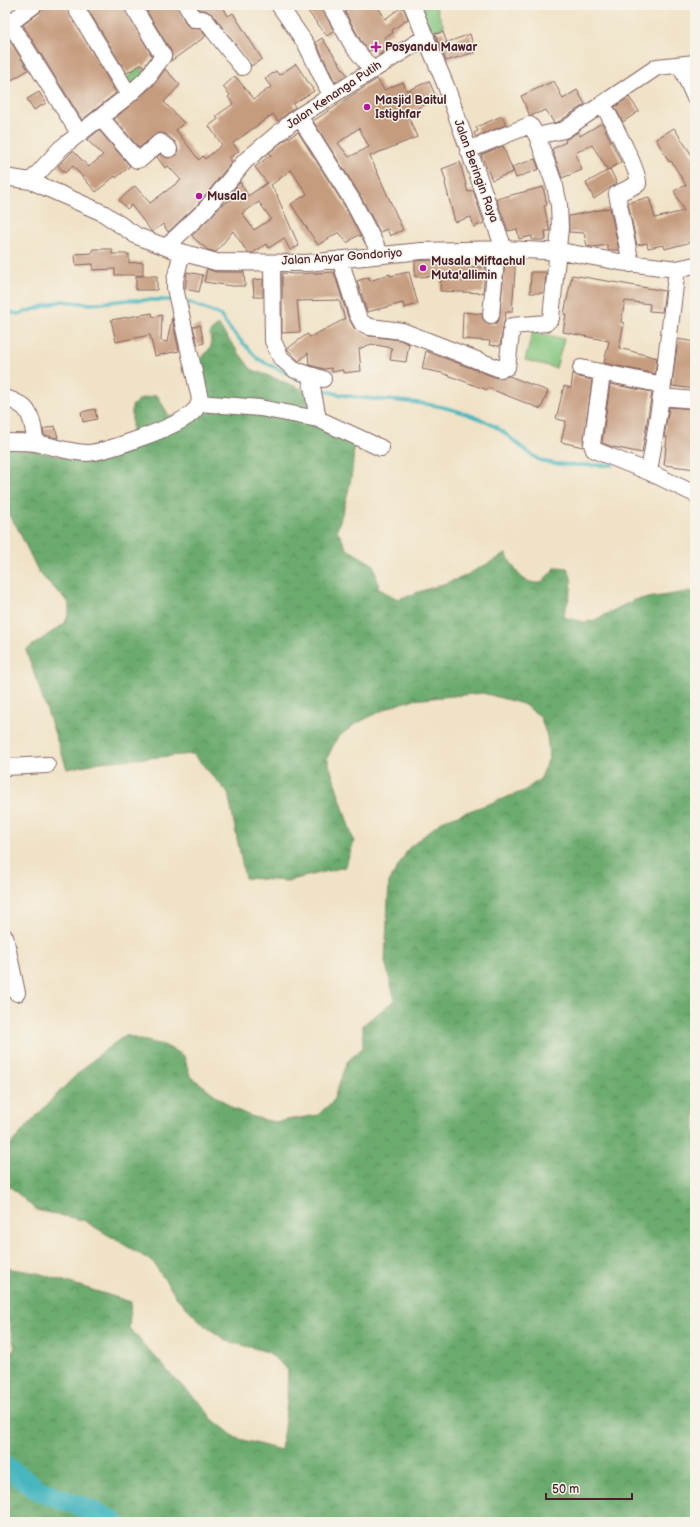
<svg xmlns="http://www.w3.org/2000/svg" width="700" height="1527" viewBox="0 0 700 1527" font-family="'Balsamiq Sans',sans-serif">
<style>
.green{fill:#85c67f;stroke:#687255}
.forest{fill:url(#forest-crowns);stroke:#5b654c}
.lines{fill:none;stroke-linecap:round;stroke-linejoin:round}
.stream{stroke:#47b6bf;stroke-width:3.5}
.river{stroke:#47b6bf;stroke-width:21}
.building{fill:#c69c7f;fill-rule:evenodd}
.minor-casing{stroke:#846361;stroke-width:18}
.minor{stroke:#fff;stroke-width:16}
.poi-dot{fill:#b5179e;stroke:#f7f3e8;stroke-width:1.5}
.labels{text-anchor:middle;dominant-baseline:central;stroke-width:3;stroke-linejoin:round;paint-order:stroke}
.poi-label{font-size:12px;font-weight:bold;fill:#4a1f2b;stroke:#f7f3e8;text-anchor:start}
.street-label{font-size:12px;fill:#4a1f2b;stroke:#f7f3e8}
</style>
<defs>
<pattern id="forest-crowns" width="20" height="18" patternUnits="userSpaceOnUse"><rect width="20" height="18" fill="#6cab6e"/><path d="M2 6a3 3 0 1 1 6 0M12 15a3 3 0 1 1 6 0" fill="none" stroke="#5b8b5b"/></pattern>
</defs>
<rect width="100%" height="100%" fill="#f7f3e8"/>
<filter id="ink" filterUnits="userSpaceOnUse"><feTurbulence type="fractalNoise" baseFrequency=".025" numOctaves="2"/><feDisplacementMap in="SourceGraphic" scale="8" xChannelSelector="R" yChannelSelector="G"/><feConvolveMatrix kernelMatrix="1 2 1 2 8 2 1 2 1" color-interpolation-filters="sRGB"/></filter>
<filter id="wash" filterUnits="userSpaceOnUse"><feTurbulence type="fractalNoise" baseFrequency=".012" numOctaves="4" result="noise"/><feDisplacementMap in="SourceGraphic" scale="16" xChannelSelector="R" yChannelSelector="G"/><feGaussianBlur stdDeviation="0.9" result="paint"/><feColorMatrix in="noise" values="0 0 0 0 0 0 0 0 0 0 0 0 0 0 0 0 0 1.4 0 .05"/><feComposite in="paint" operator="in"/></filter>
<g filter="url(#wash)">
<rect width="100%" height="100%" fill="#f0e2c6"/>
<!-- green -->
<path class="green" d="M429 5H435L444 27 429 33 420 9Z
M141 67 146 74 131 85 126 78Z
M533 331 564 339 556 368 525 360Z"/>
<!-- forest -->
<path class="forest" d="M218 325 251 369 312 393 316 413 353 432C356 468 348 496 337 530L347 549 374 565 379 589 398 599 461 578 506 554C516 570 520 584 541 583L556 567 567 568C577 584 568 599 563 617L584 622 595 620 634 600 695 591V1522H5V1363L15 1348 5 1307V1268L38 1273 131 1302 129 1328 176 1380 203 1406 212 1419 236 1438 281 1450 287 1403 288 1370 268 1352 227 1341 205 1326 177 1298 153 1262 83 1220 36 1210 5 1182V1150C43 1110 80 1065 126 1035L137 1039 164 1045 184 1056 190 1076 234 1109 253 1117 274 1122 318 1115 333 1101 347 1062 363 1047V1025L395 1000 385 961 389 882 409 848 442 821 524 791 541 778 549 758 547 736 540 716 523 704 483 693 412 700 392 706 355 724 337 738 327 758 354 842 345 867 287 881 245 878 228 793 193 754 101 762 67 769 26 650 65 623 69 613V603L39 573 17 527 5 510V447L11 446 63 457H110L132 447V406L140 399 157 395 169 416 202 412 206 394 200 360 211 347 210 332Z"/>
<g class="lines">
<!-- stream -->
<path class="stream" d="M183 300 220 315 230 329 258 359 306 383
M5 311 18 314 62 301 91 304 128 300H173
M317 388C358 403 404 397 446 408 466 413 491 421 507 435 517 443 533 459 546 462 568 467 592 465 613 465"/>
<!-- river -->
<path class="river" d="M5 1466 40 1491 88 1509 114 1522"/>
</g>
<g id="blocks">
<!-- building -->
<path class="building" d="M43 5H65L116 93 82 120 23 25 40 12Z
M85 5H123L152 56 144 67 142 64 127 73Z
M143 5H177L186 24 190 27 200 29 206 36 171 61V51Z
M197 5H222L228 16 233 13 262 59 251 66 213 15 206 10H200Z
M303 5H321L334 31 327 36Z
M357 5H377L385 19 403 6 408 19 392 30 393 33 384 37 391 48 378 55 374 48 369 51 361 41 345 12Z
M443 32 447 43 439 45 435 34Z
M5 33 28 70 5 84Z
M470 34 475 52 446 61 440 45Z
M322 38 347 75 335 82 316 42Z
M296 64 314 91 293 104 295 107 278 121 273 114 233 143 239 151 229 158 232 162 198 204 168 232 163 224 152 232 131 205 127 209 119 200 135 186 150 203 181 180 168 166 165 168 157 157 160 154 168 158 176 155 178 150 175 142 166 134 158 133 139 148 114 119 154 85 165 69 180 85 164 102 184 123 176 130 199 160 203 156 205 159 222 145 209 126 218 119 216 116 233 104 228 97 230 95 223 87 235 76 254 99 271 87 265 79 276 71 279 75Z
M377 79 384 90 403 82 407 91 429 81 437 99 407 113 417 137 370 156 403 230 390 236 387 229 380 232 360 195 313 121ZM359 128 369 147 349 157 338 143Z
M554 81 563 99 577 90 585 104 560 121 554 123 546 110 530 116 521 96Z
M39 92 46 103 34 110 27 99Z
M629 97 639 111 623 122 615 107Z
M502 116 506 125 476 137 474 133 478 131 476 127Z
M602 123 621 162 608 170 592 145 575 153 582 170 562 178 552 149 566 142 565 140 578 132 580 136Z
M674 128 695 160V241L665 249 664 245 648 248 647 243 637 245 628 203 649 197 655 218 684 211 674 191 686 185 671 161 669 162 656 139Z
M99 130 130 166 116 178 115 176 96 192 73 166 65 173 58 166 73 151 89 167 103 155 87 140Z
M298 132 344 205 361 237 358 235 347 243 339 232 318 245 291 204 307 194 291 170 271 185 278 196H277L299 246 290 250 284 238 269 248 266 244 253 253H248L233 231 216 252 208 250 198 242 192 236 221 206 234 197 231 193 240 182 248 196 267 183 255 167 271 155 269 153 282 142ZM259 202 271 219 254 230 242 213Z
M503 146 513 172 492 180 481 155Z
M535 159 539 169 516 178 512 167Z
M460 162 468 192 473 190 484 223 474 227 471 217 455 222 445 183 446 182 442 169Z
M610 169 617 183 594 199 586 183Z
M543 187 547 205 544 206 550 231H545L546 240H532V236L519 239 517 229 508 231 496 199Z
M610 208 619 250H608L607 245 593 247 587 246 584 233 569 232V216Z
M93 249H112V254H129V263L143 262V275H115V269L93 270V264L76 265 75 254 93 253Z
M432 260V262L464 264V266L483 267V261H486L483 293 440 291 441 276 415 277V261Z
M505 262H515V271L512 312H506L500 346 489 345 490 341 462 339 463 312 482 314 483 319 490 324H495L499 320Z
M207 269 216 272H244L245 286H232L204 282Z
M187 272 203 275 199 292 185 289Z
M334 272 348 317 354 328 369 336 400 340 409 344 406 362 390 360 392 348 371 344 359 349 361 371 343 373V370L332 372 331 368 324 369 309 365 308 353 299 361 287 349 307 334 310 337 345 319 339 300 297 301 300 332 282 333V273L295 274Z
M409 272 418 304 404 308 403 303 367 312 357 281 369 277 370 281 390 274V276Z
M531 272H546L544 293H530Z
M572 275 665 291 662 312 649 311 650 304 625 301 621 322 624 323 619 348 657 358 655 374 604 363 609 341 563 332 566 314H564Z
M136 276H157V290H136Z
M263 279V297H254L253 280Z
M152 313 153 317 162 315 161 341 167 342 172 318 179 351 155 356 150 335 116 342 111 320Z
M200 325 204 343 198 345 193 327Z
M678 339 695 342V389L672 386Z
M426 351 497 378 509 376 548 391 541 409 488 388 487 390 442 373 422 369Z
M573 373 579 377 592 380 583 447 561 442 566 421 556 419 564 386 571 388Z
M610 384 652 392 642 453 613 447 602 443Z
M669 407 695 409V469L664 465 667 437H664Z
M95 409 97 419 83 422 81 412Z
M55 426 58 438 44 435 43 429Z"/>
</g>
</g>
<g filter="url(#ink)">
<use href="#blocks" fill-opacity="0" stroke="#846361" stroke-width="1"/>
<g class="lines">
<defs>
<path id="minor" d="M34 5 10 23 79 133
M74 5 129 95
M186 5 194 19H202L206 21 242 67
M279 5 306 44 331 95
M330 5 353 46 372 70
M412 5 446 86 504 249
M682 69 695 98
M603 104C609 116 641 174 638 184L617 194 631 264
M299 116 352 200 381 255
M100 117 137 160 142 158 160 142 169 149
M537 136 564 130 657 67 695 63
M5 177 31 181 103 213 137 236 171 249 216 262 307 263 421 251 504 249 566 252 620 262 677 269 695 265
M31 181 61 148 129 95 147 78 163 56 132 5
M166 247 205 210 245 161 299 116 426 37
M340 259 357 314 362 323 370 327 402 331 500 369 507 367 512 326 546 323 551 318 560 228 559 205 555 186 537 136 530 125 468 150
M272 263 273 341 281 358 295 370 323 379
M491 315 497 249
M581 368 663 385
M602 374 592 444 594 450 649 472 695 494
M310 376 318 419
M661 397 695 400
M5 398C33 406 31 418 36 443
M199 403 260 408 318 419 381 448
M5 442C15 442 26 442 36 443 53 446 70 453 87 453 106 452 180 426 193 412 197 409 199 404 200 399L175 288V280L182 252
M649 472 663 385 677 269
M5 767 47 765
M5 937 17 993"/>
</defs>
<!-- minor casing -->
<use href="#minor" class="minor-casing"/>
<!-- minor -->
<use href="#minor" class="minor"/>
</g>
</g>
<!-- markers -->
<g class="poi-dot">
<path d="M374 41h4v4h4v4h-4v4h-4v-4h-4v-4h4z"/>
<circle cx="367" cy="107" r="4"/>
<circle cx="199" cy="196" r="4"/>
<circle cx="423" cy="268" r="4"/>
</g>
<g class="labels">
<!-- poi labels -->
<g class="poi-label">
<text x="385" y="47">Posyandu Mawar</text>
<text x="375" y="100">Masjid Baitul<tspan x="375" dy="14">Istighfar</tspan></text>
<text x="207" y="196">Musala</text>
<text x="431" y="261">Musala Miftachul<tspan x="431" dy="14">Muta'allimin</tspan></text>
</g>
<!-- street labels -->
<g class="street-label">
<text transform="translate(334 95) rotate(-34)">Jalan Kenanga Putih</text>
<text transform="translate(476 171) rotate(70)">Jalan Beringin Raya</text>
<text transform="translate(342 257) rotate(-4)">Jalan Anyar Gondoriyo</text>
</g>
</g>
<!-- margin -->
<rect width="700" height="1527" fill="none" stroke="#f7f3e8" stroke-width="20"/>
<!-- scale -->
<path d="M546 1493v6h86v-6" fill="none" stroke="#4a1f2b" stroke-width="2"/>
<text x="552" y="1493" font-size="12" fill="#4a1f2b" stroke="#f7f3e8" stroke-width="3" paint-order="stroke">50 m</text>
</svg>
